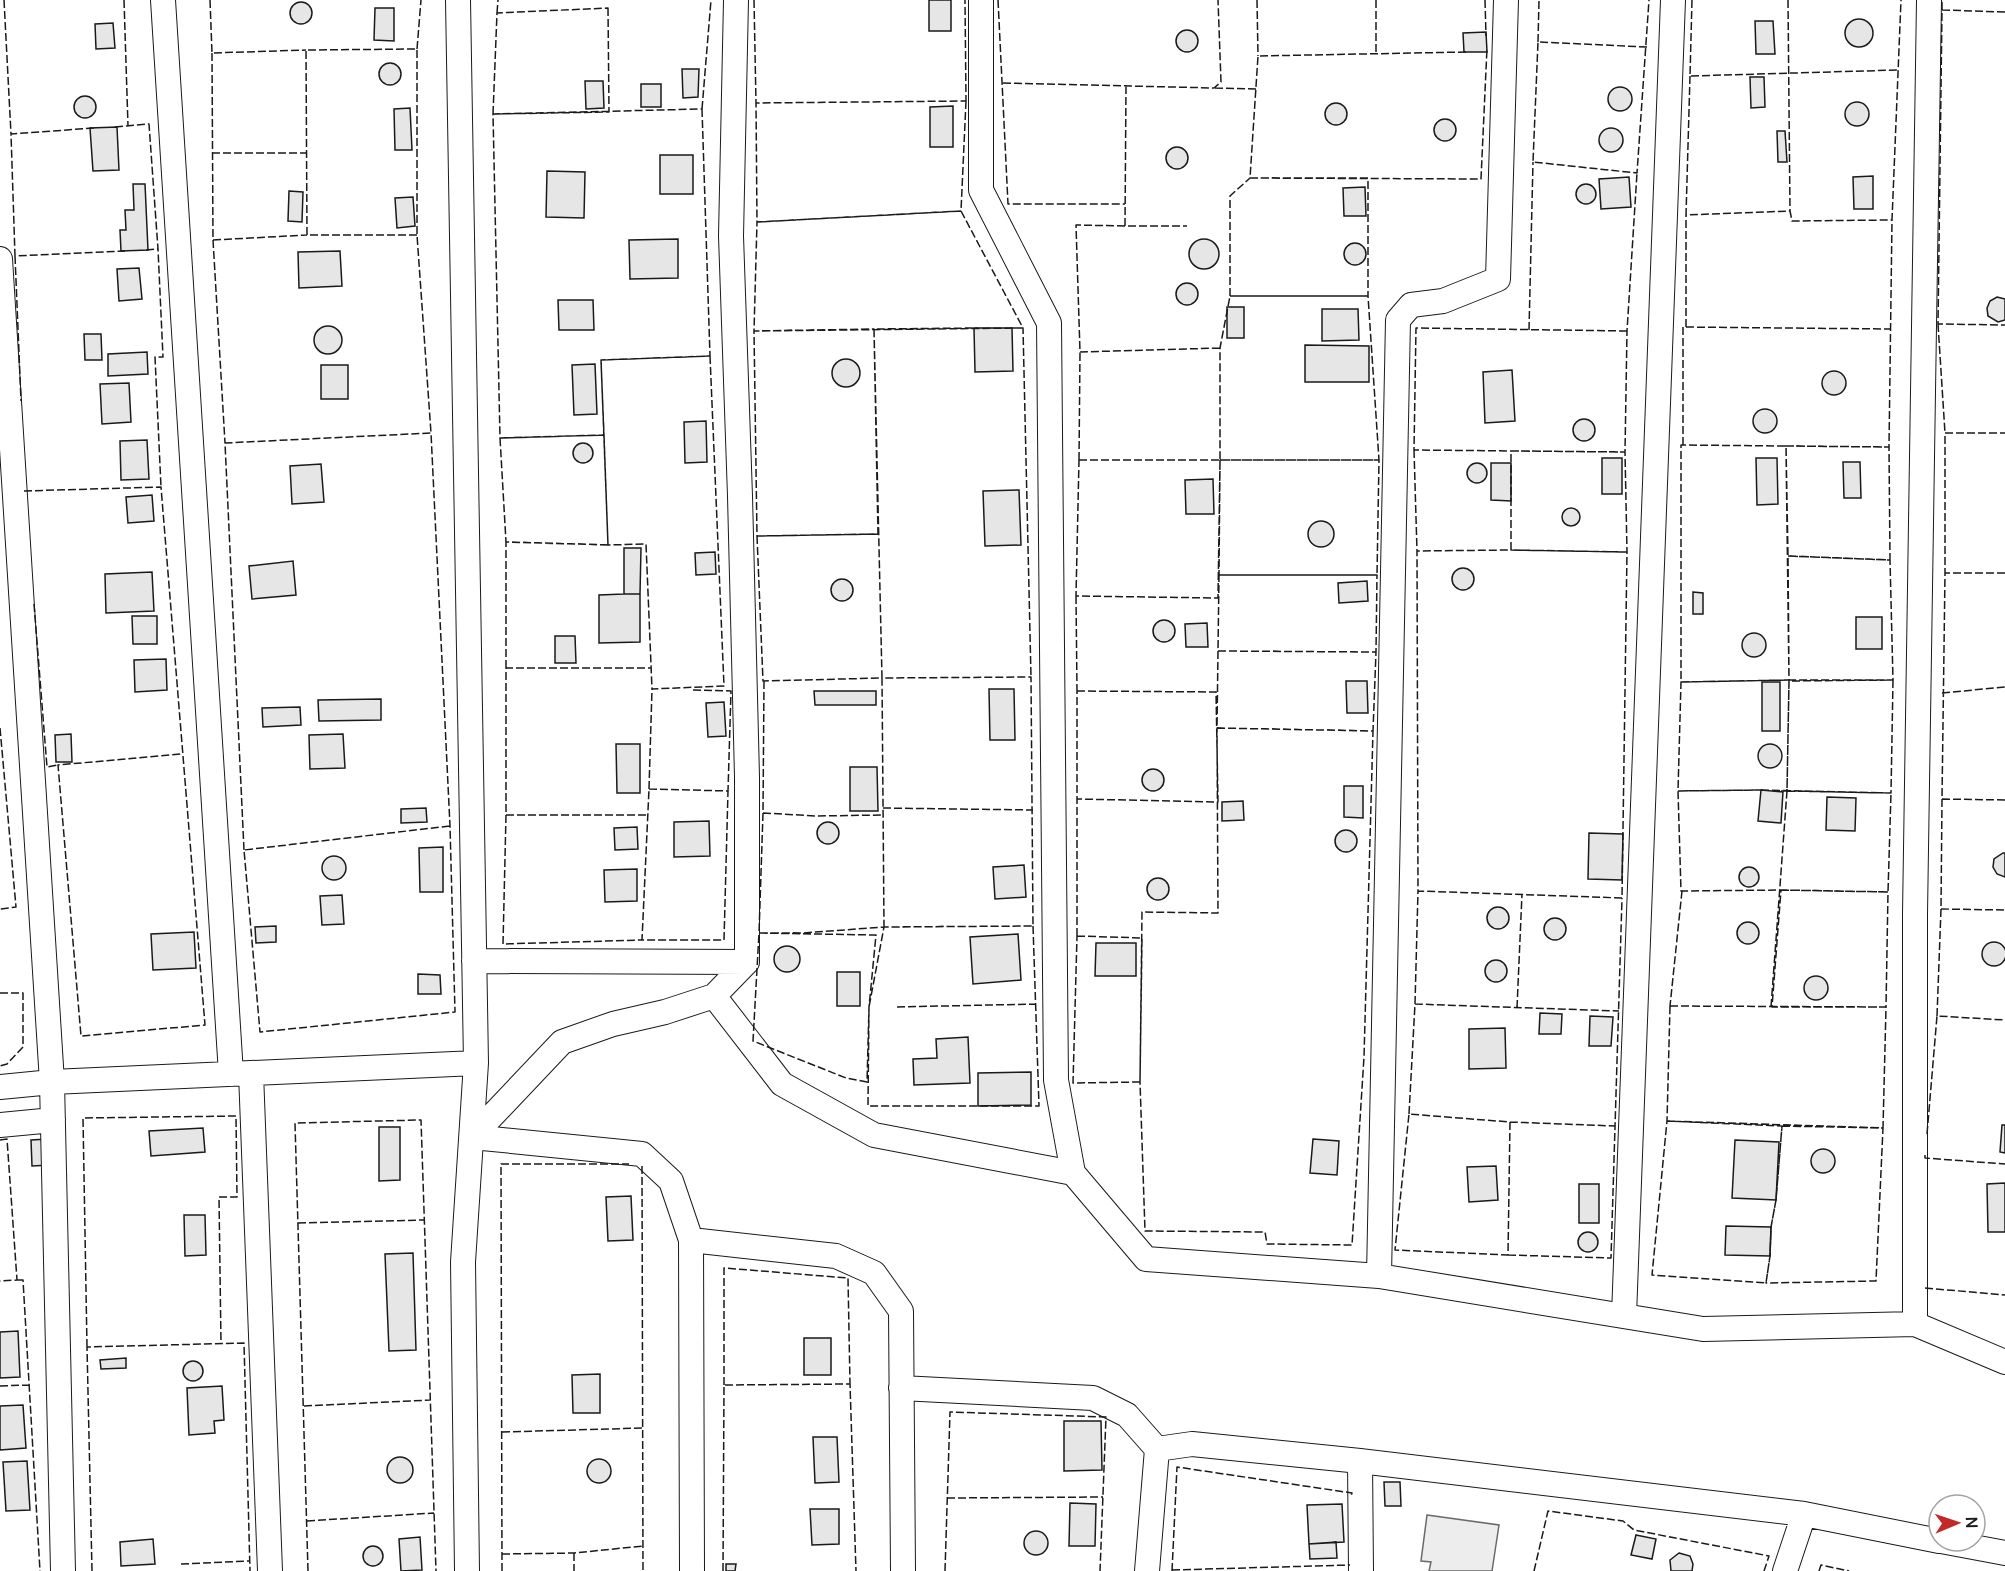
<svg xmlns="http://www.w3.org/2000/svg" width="2005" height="1571" viewBox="0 0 2005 1571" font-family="Manrope,sans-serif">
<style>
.built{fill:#ededed;stroke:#6a6a6a;stroke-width:1.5}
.building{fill:#e6e6e6;stroke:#1a1a1a;stroke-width:1.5}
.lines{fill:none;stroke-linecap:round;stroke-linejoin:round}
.minor-casing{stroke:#1a1a1a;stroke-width:26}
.minor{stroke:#fff;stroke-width:24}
.fence{stroke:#1a1a1a;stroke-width:1.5;stroke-dasharray:8 3;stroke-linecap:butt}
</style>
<rect width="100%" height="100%" fill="#fff"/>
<!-- built -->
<path class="built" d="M1427 1515 1499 1525 1492 1571H1429L1431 1562 1421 1561Z"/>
<!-- building -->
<path class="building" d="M929 0H951V31H929Z
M290 13a11 11 0 1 1 22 0a11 11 0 1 1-22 0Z
M375 8H394V41L374 40Z
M1845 33a14 14 0 1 1 28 0a14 14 0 1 1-28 0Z
M1755 21H1773L1775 54H1756Z
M113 23 115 48 96 49 95 24Z
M1176 41a11 11 0 1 1 22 0a11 11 0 1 1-22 0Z
M1486 32 1487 52H1464L1463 33Z
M379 74a11 11 0 1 1 22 0a11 11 0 1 1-22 0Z
M682 69H699L698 97 683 98Z
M1750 77H1764L1765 107 1751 108Z
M585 81H603L604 108 586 109Z
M641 84H661V107H641Z
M1608 99a12 12 0 1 1 24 0a12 12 0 1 1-24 0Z
M74 107a11 11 0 1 1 22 0a11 11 0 1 1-22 0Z
M1845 114a12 12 0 1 1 24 0a12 12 0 1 1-24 0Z
M1325 114a11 11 0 1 1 22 0a11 11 0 1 1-22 0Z
M953 106V147H930V107Z
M410 108 412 150H395L394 109Z
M1434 130a11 11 0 1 1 22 0a11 11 0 1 1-22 0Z
M117 127 119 170 93 171 90 128Z
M1599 140a12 12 0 1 1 24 0a12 12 0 1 1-24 0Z
M1777 131H1785L1787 162H1778Z
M1166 158a11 11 0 1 1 22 0a11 11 0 1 1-22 0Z
M660 155H693V194H660Z
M547 171 585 172 584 218 546 217Z
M1873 176V209H1854L1853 177Z
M1629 177 1631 207 1601 209 1599 179Z
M133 184H145L148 250 121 251 120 230H126L125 210H134Z
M1576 194a10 10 0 1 1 20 0a10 10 0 1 1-20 0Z
M1365 187 1366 216H1344L1343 188Z
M289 191 303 192 302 222 288 221Z
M413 197 415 226 397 228 395 198Z
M678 239V278L630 279 629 240Z
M1189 254a15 15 0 1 1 30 0a15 15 0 1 1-30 0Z
M1344 254a11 11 0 1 1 22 0a11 11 0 1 1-22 0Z
M340 251 342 286 299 288 298 252Z
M139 268 142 299 119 301 117 269Z
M1176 294a11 11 0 1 1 22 0a11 11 0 1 1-22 0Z
M1997 297 2005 299V320L1998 322 1988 316 1987 308 1990 301Z
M558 300H593L594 330H559Z
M1227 307H1244V338H1227Z
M1322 309H1358L1359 340 1322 341Z
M314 340a14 14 0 1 1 28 0a14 14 0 1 1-28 0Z
M974 328H1012L1013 371 975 372Z
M84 334H101L102 360H85Z
M1305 345 1369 346V382H1305Z
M147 352 148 374 108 376V354Z
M832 373a14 14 0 1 1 28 0a14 14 0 1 1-28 0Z
M595 364 597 414 574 415 572 365Z
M321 365H348V399H321Z
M1512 370 1515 421 1485 423 1483 372Z
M1822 383a12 12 0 1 1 24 0a12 12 0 1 1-24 0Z
M129 383 131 422 102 424 100 384Z
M1753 421a12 12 0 1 1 24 0a12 12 0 1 1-24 0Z
M1573 430a11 11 0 1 1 22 0a11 11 0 1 1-22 0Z
M706 421 707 462 685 463 684 422Z
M147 440 149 479 121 480 120 441Z
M573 453a10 10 0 1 1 20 0a10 10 0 1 1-20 0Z
M1602 458H1622V494H1602Z
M1756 458H1777L1778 504 1757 505Z
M1843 462H1860L1861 498H1844Z
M1467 473a10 10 0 1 1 20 0a10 10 0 1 1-20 0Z
M1491 463H1511V501L1491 500Z
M321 464 324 502 292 504 290 466Z
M1213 479 1214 514H1186L1185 480Z
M1019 490 1021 545 985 546 983 491Z
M152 495 154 521 128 523 126 497Z
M1562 517a9 9 0 1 1 18 0a9 9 0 1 1-18 0Z
M1308 534a13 13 0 1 1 26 0a13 13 0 1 1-26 0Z
M624 548H641L640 594H624Z
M715 552 716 574 696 575 695 553Z
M293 561 296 595 252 599 249 566Z
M1452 579a11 11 0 1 1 22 0a11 11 0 1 1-22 0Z
M152 572 154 611 106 613 105 574Z
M831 590a11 11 0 1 1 22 0a11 11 0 1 1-22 0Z
M1367 581 1368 601 1339 603 1338 583Z
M1693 592 1703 593V614H1693Z
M624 594H640V642L599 643V595Z
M132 616H157V644H133Z
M1856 617H1882V649H1856Z
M1153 631a11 11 0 1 1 22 0a11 11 0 1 1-22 0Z
M1207 623 1208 647H1186L1185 624Z
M1742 645a12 12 0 1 1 24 0a12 12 0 1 1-24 0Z
M555 636H575L576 663H555Z
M166 659 167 690 135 692 134 660Z
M1346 681H1367L1368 713H1347Z
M1762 682H1780V731H1762Z
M989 689H1014L1015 740H990Z
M814 691H876V705H815Z
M381 699V720L319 721 318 700Z
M724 702 726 736 708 737 706 703Z
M300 707 301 725 263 727 262 708Z
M71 734 72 762H56L55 735Z
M343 734 345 768 310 769 309 735Z
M1758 756a12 12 0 1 1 24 0a12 12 0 1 1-24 0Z
M616 744H640V793H617Z
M850 767H877L878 811H850Z
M1142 780a11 11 0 1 1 22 0a11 11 0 1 1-22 0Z
M1344 786H1363V818L1344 817Z
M1761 790 1783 792 1781 823 1758 821Z
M1827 797 1856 798 1855 831 1826 830Z
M1243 801 1244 820 1222 821V802Z
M426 808 427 822 401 823V809Z
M709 821 710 856 674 857V822Z
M817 833a11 11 0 1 1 22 0a11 11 0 1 1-22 0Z
M637 827 638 849 615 850 614 828Z
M1335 841a11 11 0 1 1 22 0a11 11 0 1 1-22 0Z
M1589 833 1623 834 1622 880 1588 879Z
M443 847V892H420L419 848Z
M2003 853H2005V877L1997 874 1993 867 1994 859Z
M322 868a12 12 0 1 1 24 0a12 12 0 1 1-24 0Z
M1024 865 1026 897 995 899 993 867Z
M1739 877a10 10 0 1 1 20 0a10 10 0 1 1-20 0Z
M637 869V901L605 902 604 870Z
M1147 889a11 11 0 1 1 22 0a11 11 0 1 1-22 0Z
M342 895 344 924 322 925 320 896Z
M1487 918a11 11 0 1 1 22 0a11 11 0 1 1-22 0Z
M1544 929a11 11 0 1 1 22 0a11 11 0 1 1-22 0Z
M1737 933a11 11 0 1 1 22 0a11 11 0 1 1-22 0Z
M276 926V942L256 943 255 927Z
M194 932 196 968 153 970 151 934Z
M1018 934 1021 980 973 984 970 937Z
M1982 954a12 12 0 1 1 24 0a12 12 0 1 1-24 0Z
M1096 943H1136V976H1095Z
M774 959a13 13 0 1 1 26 0a13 13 0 1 1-26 0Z
M1485 971a11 11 0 1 1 22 0a11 11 0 1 1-22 0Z
M837 972H860V1006H837Z
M418 974 440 975 441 994H418Z
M1804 988a12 12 0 1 1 24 0a12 12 0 1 1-24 0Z
M1540 1013 1562 1014 1561 1034H1539Z
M1590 1016 1613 1017 1611 1046H1589Z
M1505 1028 1506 1068 1469 1069V1029Z
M968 1037 970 1083 914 1085 913 1059 937 1058 936 1039Z
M1031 1072V1105L978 1106V1073Z
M2002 1125H2005V1153L2000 1152Z
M379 1127H400V1180L379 1181Z
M203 1128 205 1152 151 1156 149 1131Z
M48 1139 50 1165 32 1166 31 1140Z
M1313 1139 1339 1141 1337 1175 1310 1173Z
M1735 1140 1779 1142 1776 1200 1732 1198Z
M1811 1161a12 12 0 1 1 24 0a12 12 0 1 1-24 0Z
M1496 1166 1498 1200 1469 1202 1467 1167Z
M2005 1183V1232H1988L1987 1184Z
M1579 1184H1599V1223H1579Z
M631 1196 633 1240 608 1241 606 1197Z
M184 1215H205L206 1255 185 1256Z
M1726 1226 1771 1227 1770 1256 1725 1255Z
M1578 1242a10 10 0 1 1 20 0a10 10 0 1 1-20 0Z
M413 1253 416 1350 389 1351 385 1254Z
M18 1331 20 1377 0 1378V1332Z
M804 1338H831V1375H804Z
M126 1358V1368L101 1369 100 1360Z
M183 1371a10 10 0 1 1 20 0a10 10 0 1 1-20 0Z
M600 1374V1413H573L572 1375Z
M222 1386 224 1420 214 1421 215 1433 189 1435 187 1388Z
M23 1405 26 1448 0 1450V1406Z
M1064 1421H1101L1102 1470 1064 1471Z
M813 1437H837L839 1482 815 1483Z
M387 1470a13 13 0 1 1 26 0a13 13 0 1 1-26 0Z
M587 1471a12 12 0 1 1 24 0a12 12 0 1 1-24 0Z
M27 1461 30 1510 6 1511 3 1462Z
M1384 1482H1400L1401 1506H1385Z
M1070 1503 1096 1504 1095 1546H1069Z
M1342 1504 1344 1542 1309 1544 1307 1505Z
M810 1509H839V1544L812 1545Z
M1024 1543a12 12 0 1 1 24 0a12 12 0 1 1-24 0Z
M1636 1535 1656 1539 1652 1559 1631 1555Z
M420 1537 422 1570 401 1571 399 1539Z
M153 1539 155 1564 121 1566 120 1542Z
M1336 1542 1337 1558 1310 1559 1309 1544Z
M363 1556a10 10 0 1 1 20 0a10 10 0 1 1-20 0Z
M1679 1553 1690 1556 1693 1564 1692 1571H1671L1670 1560Z
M726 1564H736L735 1571H726Z"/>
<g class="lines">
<defs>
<path id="minor" d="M163 0 231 1074
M458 0 476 1063 463 1262 467 1571
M981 0V190L1049 323 1056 1080 1073 1173 1146 1259 1379 1276 1703 1329 1915 1324 2005 1362
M0 259 52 1082 63 1571
M474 961 747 962
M714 996 782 1084 874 1135 1073 1173
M251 1073 270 1571
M0 1087 52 1082 476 1063
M0 1125 53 1120
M472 1137 562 1042 613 1024 665 1012 714 996 747 962V777L740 496 731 236 736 0
M472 1137 642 1154 671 1181 691 1240 836 1256 874 1273 901 1311 903 1571
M691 1240 692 1571
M1379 1276 1398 320 1411 305 1443 301 1498 279 1506 0
M1624 1316 1673 0
M1915 1324V914L1929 0
M901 1388 1093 1398 1127 1415 1157 1449 1147 1571
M1157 1449 1192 1444 1360 1461 1804 1514 1939 1541
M1360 1461 1361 1571
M1941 1541 2005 1553
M1785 1571 1804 1514"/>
</defs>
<!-- minor casing -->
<use href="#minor" class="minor-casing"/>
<!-- minor -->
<use href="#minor" class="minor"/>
<!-- fence -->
<path class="fence" d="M4 0 11 134
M124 0 128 126
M210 0 212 53 306 50
M754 0 756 103H757
M998 0 1008 204H1125
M1257 0 1258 56
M1376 0V53
M1485 0 1486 36
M1692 0 1690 76 1898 70
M1788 0 1790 211
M608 8 609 112 493 114 497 13Z
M1942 10V0
M2005 12 1942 10 1938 324 2005 325
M497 13 498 0
M1538 42 1539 0
M1647 47 1538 42 1533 162 1637 173 1649 0
M417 49 421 0
M1466 52 1258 56 1250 178 1481 179 1487 48
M212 53 213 240 307 235
M1690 76 1686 215 1790 211 1792 221 1892 220
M1003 83 1214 88 1221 82 1218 0
M1126 86 1125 226H1187
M1215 88 1257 89
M964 101H966L965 0
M966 101 961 211 757 222 756 103Z
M702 109 710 356 601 360 604 435 500 438 493 114Z
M702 109 711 0
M115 127 149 124 158 249 163 357H155L161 487
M94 128 11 134 15 256 125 251
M212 153H306
M1250 178H1368V296H1230V196Z
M961 211 1023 328 754 331 757 222Z
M1125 226 1076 225 1080 352 1220 348
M417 235H307L306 50 417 49V235L431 433
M213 240 225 443
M146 250 158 249
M15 256 21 401
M1230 296H1368L1379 460H1220V348Z
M1938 324 1945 433
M1686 327V215
M1010 328H1023L1031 677
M874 329 878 534 757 536 754 331Z
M1529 330 1533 162
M1627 331 1416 328 1414 450 1625 452 1627 331 1637 173
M710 356 724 686 652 689 646 544 608 545 601 360Z
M604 435 608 545 506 542 500 438Z
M1683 445V327L1890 329
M1785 446 1889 447 1892 220 1901 0
M1786 446 1889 447 1890 560 1788 556Z
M1414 450 1417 551
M1511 451 1625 452 1627 552 1511 550Z
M1079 460H1220L1218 598 1076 596Z
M1079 460 1080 352
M1220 460H1379L1377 575H1219Z
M24 491 161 487 205 1025 81 1036 58 765 181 754
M878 534 757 536 763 681 882 678 874 329 977 328
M1511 550 1627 552 1622 898 1418 891 1417 551Z
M1788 556 1890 560 1893 680H1789Z
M1948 573H1945V433H2005
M2005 573H1945L1942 799 2005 800
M1219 575H1377L1376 652 1218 651Z
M1076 596 1077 691
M34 604 47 767 58 765
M1218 651 1376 652 1373 731 1217 728Z
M506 668V542L611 545
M1893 680 1891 793 1787 791 1789 681Z
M764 681 763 813 817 816 883 815
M693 690 731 691 728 791
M1077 691 1216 692 1218 802 1077 799Z
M1942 693 2005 687
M0 728 16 907 0 909
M1217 728 1373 731 1364 1057 1352 1245 1267 1244 1265 1232 1145 1231 1140 1082 1142 912 1218 913Z
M649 789 728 791 724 940H642Z
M649 789 652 689H654
M1761 790 1891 793 1888 892 1781 890 1681 891 1678 791Z
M1763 790 1678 791 1681 682 1789 680
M1781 791H1787L1789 680 1786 446 1681 445V682L1789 680
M1942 799 1941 909 2005 910
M883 808 1033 810
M763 813 759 933H803L884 927 1033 926 1031 677 882 678 884 927
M506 815 503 944 642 940
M646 815H506V668H651
M244 850 225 443 431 433 450 826 455 1012 260 1032 244 850 450 826
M1781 890 1888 892 1886 1007H1772Z
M1033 926 1039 1106H868L869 1007 884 927Z
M759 933 876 935 869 1007 867 1082 846 1078 753 1041Z
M1077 936 1142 938 1140 1082 1073 1083Z
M1077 936V799
M0 993H23V1047L7 1064 0 1066
M1415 1004 1418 891
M1670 1006 1886 1007 1883 1128 1667 1121Z
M1672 1006H1670L1682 891
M897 1007 1036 1004
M1771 1007 1787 791
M1517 1008 1522 894
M1937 1016 1941 909
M1409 1114 1415 1004 1619 1011
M1667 1121 1782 1126 1776 1200 1771 1227 1770 1256 1766 1283 1652 1275Z
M1510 1122 1508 1255 1395 1250 1409 1114 1510 1122 1615 1126
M1782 1126 1883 1128 1876 1281 1766 1283 1770 1256 1771 1227 1776 1200Z
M1927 1134 1937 1016 2005 1020
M0 1140 7 1139 17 1280 0 1281
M1925 1155V1158L2005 1164
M642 1166 643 1571
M298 1223 424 1220
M1508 1255 1611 1258 1622 898
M17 1280H23L40 1571
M1925 1288 2005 1295
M87 1347 83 1118 236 1116 237 1197H219L221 1344
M724 1385V1268L848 1278 850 1384
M0 1386 29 1385
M304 1406 430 1400
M502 1432 643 1428
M947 1498 1103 1497
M307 1521 434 1513
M574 1553V1571
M502 1554 574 1553 643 1546
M181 1564 249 1561
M1172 1570 1350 1565
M92 1571 87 1347 244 1343 250 1571
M308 1571 295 1123 421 1120 436 1571
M502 1571 501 1164H629
M723 1571 724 1385 850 1384 856 1571
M945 1571 950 1412 1106 1417 1100 1571
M1172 1571 1177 1467 1352 1493 1351 1496
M1534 1571 1548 1511 1623 1521 1634 1530 1769 1556 1764 1571
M1819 1571 1821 1565 1849 1571"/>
</g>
<!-- north arrow -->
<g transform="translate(1957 1523) rotate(88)"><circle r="28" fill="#ffffff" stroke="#a3a3a3" stroke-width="1.5"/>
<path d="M0-4.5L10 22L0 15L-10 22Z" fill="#c62828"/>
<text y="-9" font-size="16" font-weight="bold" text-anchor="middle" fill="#1a1a1a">N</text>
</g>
</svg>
